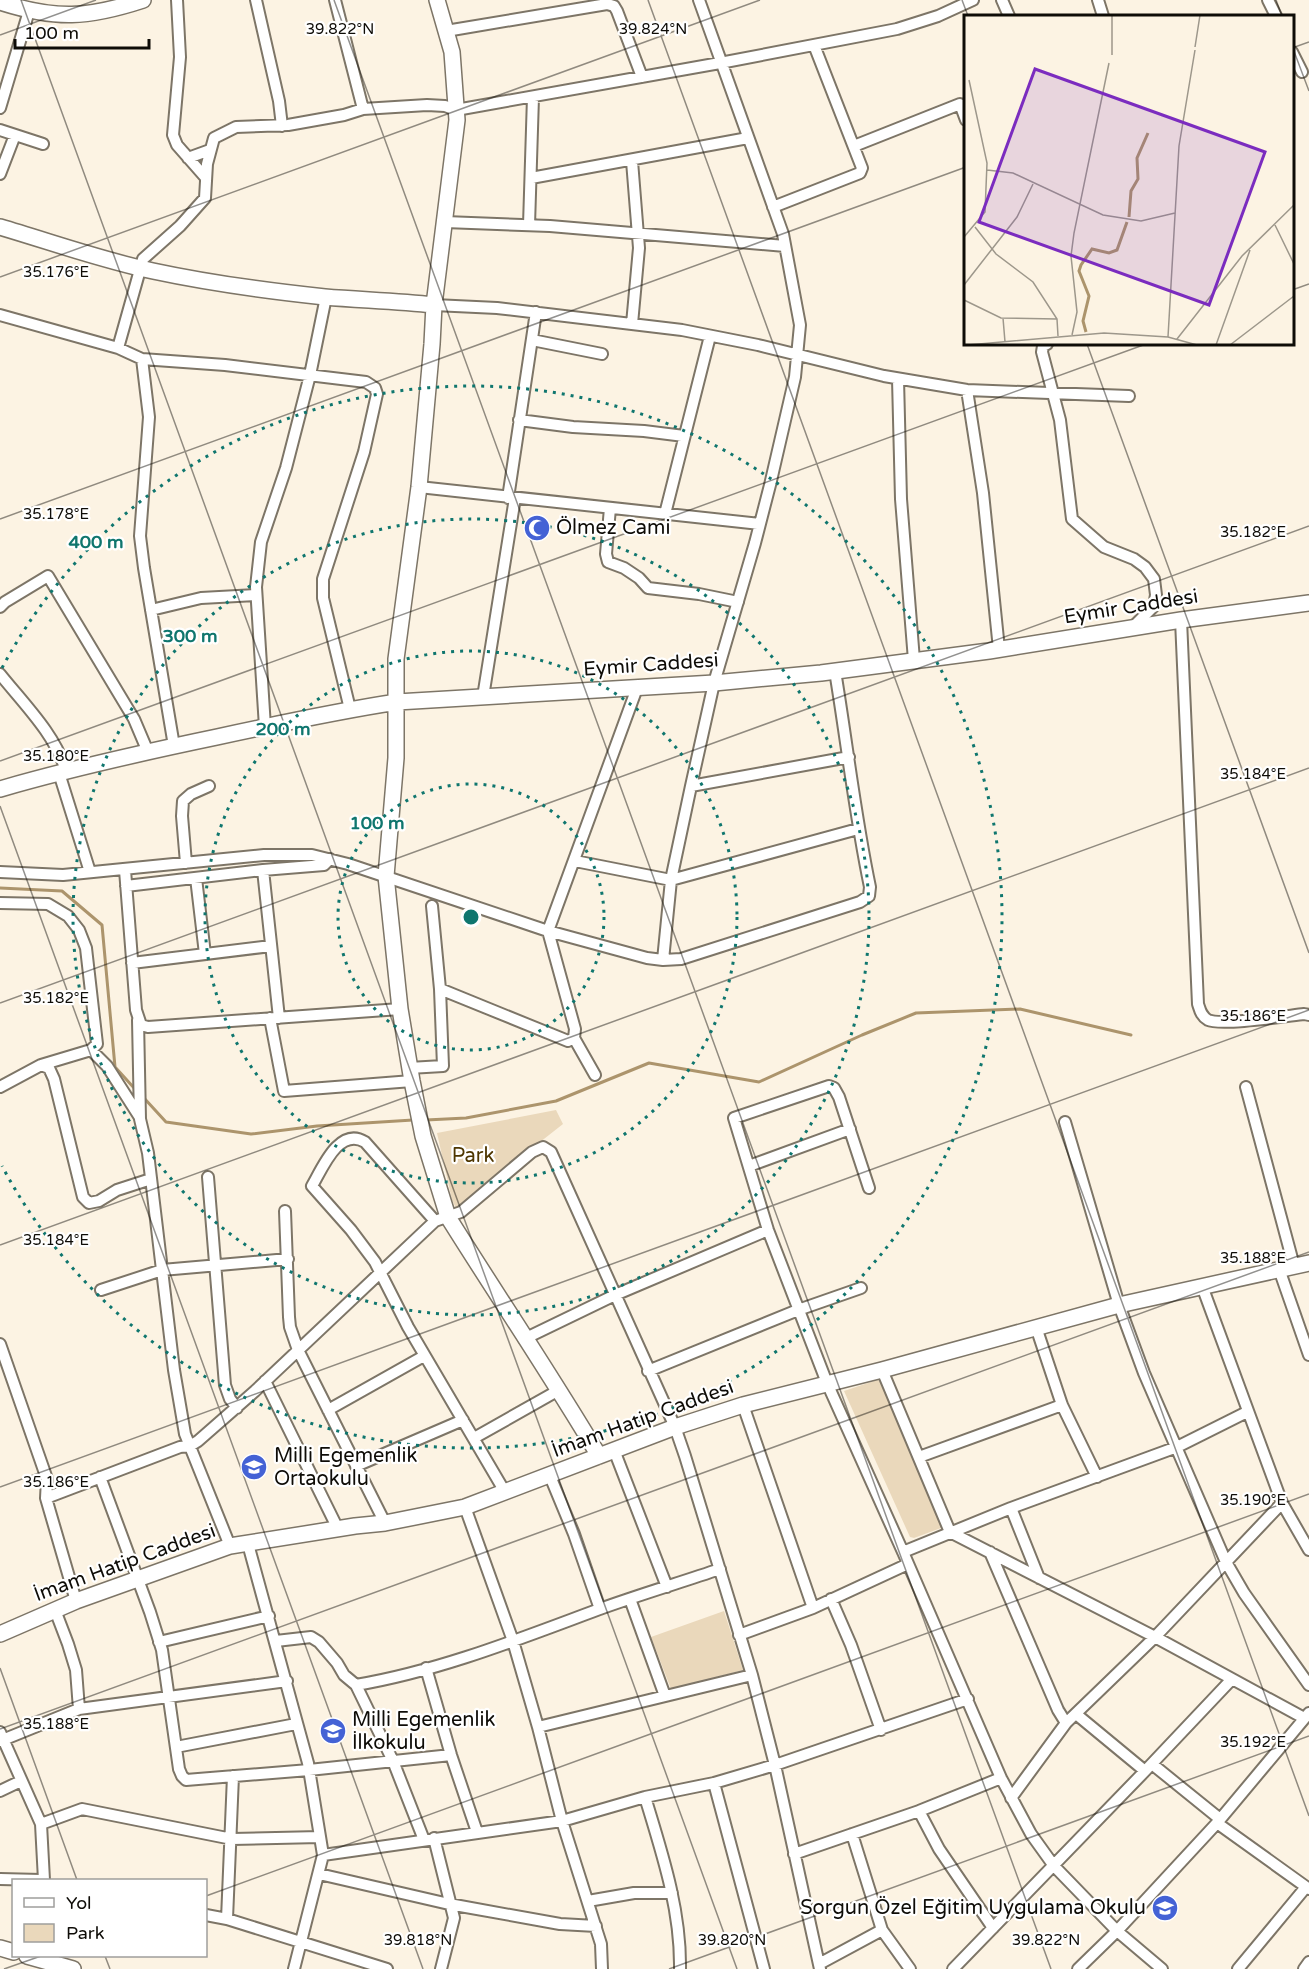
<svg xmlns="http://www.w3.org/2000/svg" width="1309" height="1969" viewBox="0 0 1309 1969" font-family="'Varela Round',sans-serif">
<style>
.green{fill:#ead8bb}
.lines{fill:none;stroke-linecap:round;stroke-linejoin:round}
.stream{stroke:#ac946c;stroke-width:3}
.street-casing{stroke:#7d7567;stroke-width:14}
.secondary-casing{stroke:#7d7567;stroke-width:18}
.street{stroke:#fff;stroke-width:10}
.secondary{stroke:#fff;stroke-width:15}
.ticks{fill:none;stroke:#0e0c07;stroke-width:1.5;stroke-opacity:0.45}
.ring{fill:none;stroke:#0f766e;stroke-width:3;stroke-dasharray:3 6}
.labels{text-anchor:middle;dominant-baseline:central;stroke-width:4.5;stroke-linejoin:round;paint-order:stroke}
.poi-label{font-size:20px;fill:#0e0c07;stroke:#fff;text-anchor:start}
.street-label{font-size:20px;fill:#0e0c07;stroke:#fff}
.park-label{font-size:20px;fill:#4e3600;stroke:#fff}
.inset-river{fill:none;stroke:#ac946c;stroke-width:3}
.inset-road{fill:none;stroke:#9d978b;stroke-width:1.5}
.view{fill:#7b2cbf;fill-opacity:0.15;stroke:#7b2cbf;stroke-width:3}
.inset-edge{fill:none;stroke:#0e0c07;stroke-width:3}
.ticks-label{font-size:15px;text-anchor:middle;fill:#0e0c07;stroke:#fff;stroke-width:4.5;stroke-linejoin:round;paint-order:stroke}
.centre{fill:#0f766e;stroke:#fff;stroke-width:3}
.ring-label{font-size:18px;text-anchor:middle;font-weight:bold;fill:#0f766e;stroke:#fff;stroke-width:4.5;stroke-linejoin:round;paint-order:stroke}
</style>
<rect width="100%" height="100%" fill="#fcf3e3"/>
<!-- green -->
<path class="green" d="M556 1110 563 1124 456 1208 452 1200 437 1133Z
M877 1380 882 1381 942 1525 941 1528 914 1538 910 1537 844 1391Z
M724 1611 743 1670 671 1689 651 1637Z"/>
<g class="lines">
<!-- stream -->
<path class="stream" d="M0 888 62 891 102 925 115 1067 135 1089
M144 1098 166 1122 251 1134 317 1126 413 1120
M426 1120 466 1118 556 1101 649 1063 759 1082 862 1035 916 1013 1020 1009 1131 1035"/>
<defs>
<path id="street" d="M177 0 180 57 173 135 177 145 206 178
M256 0 279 101 282 126
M335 0 363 109
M1002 0 1009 16
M1098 0 1103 16
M1268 0 1276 16
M446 31 607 4 614 6 617 11 642 77
M1292 52 1302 72
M0 108 29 11
M0 130 43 144
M854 146 960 104 966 120
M188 158 210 150
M0 174 15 135
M531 178 748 138
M773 207 860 173 862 168 814 45
M445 222 550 226 785 246
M529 225 533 97
M434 305 497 308 682 330 758 345 884 376 967 390 1129 396
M0 315 118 348 142 359 225 365 366 382 375 388 377 394 364 452 323 579V598L350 709
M632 324 639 248 632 161
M532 340 602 354
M1047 344 1043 346 1042 352 1060 420 1072 519 1104 547 1134 559 1145 567 1154 579 1156 595 1154 606 1132 628
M118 348 143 259 180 226 205 198 207 164 214 138 236 127 288 125 344 115 363 109 427 105 445 106 456 110 720 63 897 29 938 16 973 0
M142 359 149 417 140 536 144 568 174 746
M898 379 901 499 914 660
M967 390 983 493 999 649
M519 420 573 427 644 431 684 436
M419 487 760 524
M508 498 536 312
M610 508 606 554 608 562 624 568 639 578 648 588 699 594 738 602
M665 514 710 336
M0 607 5 602 48 576 134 719 148 752
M151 610 201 598 256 595
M1181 620 1198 1004C1200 1010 1201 1016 1208 1020 1221 1026 1286 1016 1304 1014L1309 1015
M0 674C24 704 55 734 66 771
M483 697 515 498
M265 727 256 587 261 542 286 468 310 375 326 297
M59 773 90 872
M691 786 849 757
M575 861 671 880 858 829
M186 863 182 816 183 801 191 794 209 786
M125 870 136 1010 141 1025 148 1027 400 1009
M263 870 279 1018
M0 872 63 875 264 855H312L348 864 548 931 647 958 663 960 681 959 860 902 869 896 870 887C855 816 847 743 835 671
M196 878 205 954
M126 886 263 870 324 865 330 859
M0 903 48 904 68 916 79 930 86 948 97 1044 91 1050
M663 960 671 880 691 786 714 683 755 543 770 485 795 377 800 325 783 234 699 0
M132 963 271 946
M440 989 568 1041 574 1038 575 1029 548 931 637 688
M270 1018 284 1091 412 1081
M138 1020 140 1119 148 1153 174 1370 185 1434 230 1546
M574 1038 595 1075
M41 1065 91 1050 107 1066 139 1116
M409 1068 443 1066 440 989 432 906
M0 1087 41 1065 49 1068 54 1079 83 1197 89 1203 99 1201 117 1190 151 1179
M1246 1087 1294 1266
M1065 1122 1119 1305 1144 1373 1226 1562 1244 1593 1309 1685
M749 1166 850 1129
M208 1177 225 1385 230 1399 237 1408
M869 1188 839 1097 834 1088 829 1086 734 1118 768 1230 827 1383 903 1552 1001 1778 1031 1834 1054 1866 1117 1931 1162 1969
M285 1211 289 1317 290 1327 298 1350 385 1523
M435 1221 365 1142C339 1126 322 1169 312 1186L351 1230 375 1262 408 1327 505 1492
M1279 1269 1309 1355
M1202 1286 1282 1503 1309 1550
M101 1290 162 1270 288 1259
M1036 1327 1062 1405 1097 1477
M524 1339 615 1295 768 1230
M0 1344 47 1479 46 1498 76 1601
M882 1370 950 1532 1155 1637 1304 1718
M648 1371 798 1310 861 1288
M265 1381 338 1529
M743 1405 813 1608
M328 1410 424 1356
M474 1438 559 1390
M614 1450 667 1587
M919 1457 1062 1405
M356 1466 463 1420
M550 1476 574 1534 600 1609
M100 1477 150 1612 162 1650 179 1769 182 1776 186 1780 309 1770 451 1755
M46 1498 180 1447 190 1446 198 1441 255 1391 435 1221 461 1212 532 1152 543 1147 551 1152 675 1427 685 1456 752 1675 775 1765 820 1969
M465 1507 513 1641 538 1727 562 1821 601 1944 602 1969
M1011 1508 1039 1578
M248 1544 308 1763 323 1855 294 1969
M903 1552 1011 1508 1177 1447 1247 1412
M990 1552 1058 1710 1066 1723 1011 1798
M630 1599 665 1696
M831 1599 851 1645 881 1730
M55 1610 68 1644 76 1670 79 1709
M739 1635 813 1608 908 1564
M276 1641 311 1637 319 1642 337 1663 344 1675 356 1685C439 1671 519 1639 597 1610 638 1595 679 1583 720 1569
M159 1642 269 1616
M426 1668 451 1755 477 1832
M356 1685 393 1761 424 1840
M1076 1714 1145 1771
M1066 1723 1155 1637 1282 1503
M538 1727 752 1675
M0 1732 41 1824 44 1880
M0 1741 79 1709 287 1681
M176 1747 296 1724
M1152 1764 1220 1819
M714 1783 764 1969
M0 1791 21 1781
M645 1797C662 1853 681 1910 680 1969
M919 1811 939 1849 993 1928
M1217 1823 1309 1889
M41 1824 82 1809 232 1839 320 1837
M852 1834 882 1930
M434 1838 454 1918 441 1969
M794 1854 919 1811 1001 1778
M323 1855 562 1821 645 1797 714 1783 775 1765 968 1699
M319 1874 449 1904 560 1924 596 1926
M0 1879 41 1880
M588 1901 634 1893H672
M206 1915 227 1919 387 1969
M227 1919 233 1776
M819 1964 882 1930 910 1969
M953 1969 1145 1771 1232 1679
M1078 1969 1117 1931 1217 1823 1309 1713
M1238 1969 1306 1887
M1304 1969 1309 1962"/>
<path id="secondary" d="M437 0 452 52 457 120 434 305 432 344 419 487 396 659V758L386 876 400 1009 412 1081 423 1136 448 1217C498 1297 551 1375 599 1456
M0 2C56 20 88 18 143 0
M0 227C51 242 101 260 153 271 209 283 268 291 325 297 361 300 397 301 434 305
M0 789C72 768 145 752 217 737 277 724 337 711 397 702L714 683 821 673 989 651 1181 620 1309 603
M0 1634 76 1601 230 1546 355 1526 385 1523 465 1507 675 1427 743 1405 882 1370 1119 1305 1309 1263
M0 1948 14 1952
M27 1956 73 1969"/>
</defs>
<!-- street casing -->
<use href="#street" class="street-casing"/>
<!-- secondary casing -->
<use href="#secondary" class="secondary-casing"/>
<!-- street -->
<use href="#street" class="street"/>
<!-- secondary -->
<use href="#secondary" class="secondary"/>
</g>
<!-- ticks -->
<path class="ticks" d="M21 0 737 1969M334 0 1051 1969M648 0 1309 1816M962 0 968 16M1276 0 1282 16M0 35 96 0M1292 46 1309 91M1292 48 1309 42M0 277 760 0M1292 290 1309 284M1087 344 1309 953M0 519 966 167M0 761 1146 344M0 806 423 1969M0 1003 1309 526M0 1245 1309 768M0 1487 1309 1010M0 1668 77 1880M0 1729 1309 1252M206 1896 1309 1494M105 1956 110 1969M4 1969 41 1956M669 1969 1309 1736"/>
<!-- distance rings -->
<g class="ring">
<circle cx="471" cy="917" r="133"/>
<circle cx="471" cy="917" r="266"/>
<circle cx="471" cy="917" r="398"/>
<path d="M2 668A531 531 0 1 1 2 1166"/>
</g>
<!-- icons -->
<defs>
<symbol id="mosque-disc" viewBox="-11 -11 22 22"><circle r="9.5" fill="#4462d5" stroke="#fff"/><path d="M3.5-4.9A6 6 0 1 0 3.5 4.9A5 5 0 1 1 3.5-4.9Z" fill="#fff"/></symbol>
<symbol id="school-disc" viewBox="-11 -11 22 22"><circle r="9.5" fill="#4462d5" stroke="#fff"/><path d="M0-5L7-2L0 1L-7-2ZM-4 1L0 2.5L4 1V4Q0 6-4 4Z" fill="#fff"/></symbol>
</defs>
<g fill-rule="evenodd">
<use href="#mosque-disc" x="522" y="513" width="30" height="30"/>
<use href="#school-disc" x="239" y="1452" width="30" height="30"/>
<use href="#school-disc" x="318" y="1716" width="30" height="30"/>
<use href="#school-disc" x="1150" y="1893" width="30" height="30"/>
</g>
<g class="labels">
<!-- poi labels -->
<g class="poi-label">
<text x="556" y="528">Ölmez Cami</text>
<text x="274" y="1456">Milli Egemenlik<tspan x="274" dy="23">Ortaokulu</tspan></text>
<text x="352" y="1720">Milli Egemenlik<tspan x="352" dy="23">İlkokulu</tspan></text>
<text x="1146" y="1908" text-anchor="end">Sorgun Özel Eğitim Uygulama Okulu</text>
</g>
<!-- street labels -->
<g class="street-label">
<text transform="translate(1131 607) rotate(-9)">Eymir Caddesi</text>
<text transform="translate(651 665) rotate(-4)">Eymir Caddesi</text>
<text transform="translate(643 1419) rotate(-20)">İmam Hatip Caddesi</text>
<text transform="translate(125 1563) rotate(-20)">İmam Hatip Caddesi</text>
</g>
<!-- park labels -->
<g class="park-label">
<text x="473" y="1156">Park</text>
</g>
</g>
<!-- overview -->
<g transform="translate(964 15)">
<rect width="330" height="330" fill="#fcf3e3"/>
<path class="inset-river" d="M165 202 167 176 174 164 173 143 184 118M122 317 119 306 125 281 115 256 117 250 128 234 145 238 153 235 163 207"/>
<path class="inset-road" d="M148 0V40M231 32 236 0M23 155 49 158 139 200 177 206 211 198M311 210 330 249M11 212 32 239 69 267 93 304 94 321M0 222 21 197 23 148 5 65M0 270 53 202 69 169M0 285 37 303 93 304M39 303 41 327M108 320 113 297 107 241 110 218 145 48M204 322 215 131 231 35M213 324 278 241 330 190M4 330 140 318 204 322 233 330M252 330 286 235M266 330 330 281"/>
<path class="view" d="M71 54 301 137 245 290 15 207Z"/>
<rect width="330" height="330" class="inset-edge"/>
</g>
<g class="ticks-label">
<text x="340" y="34">39.822°N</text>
<text x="653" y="34">39.824°N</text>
<text x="56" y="277">35.176°E</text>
<text x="56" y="519">35.178°E</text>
<text x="1253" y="537">35.182°E</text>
<text x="56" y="761">35.180°E</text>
<text x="1253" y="779">35.184°E</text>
<text x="56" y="1003">35.182°E</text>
<text x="1253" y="1021">35.186°E</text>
<text x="56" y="1245">35.184°E</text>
<text x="1253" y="1263">35.188°E</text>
<text x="56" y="1487">35.186°E</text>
<text x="1253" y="1505">35.190°E</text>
<text x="56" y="1729">35.188°E</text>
<text x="1253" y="1747">35.192°E</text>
<text x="418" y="1945">39.818°N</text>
<text x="732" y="1945">39.820°N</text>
<text x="1046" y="1945">39.822°N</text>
</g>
<circle cx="471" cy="917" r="9" class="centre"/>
<g class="ring-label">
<text x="96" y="548">400 m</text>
<text x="190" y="642">300 m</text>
<text x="283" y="735">200 m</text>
<text x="377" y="829">100 m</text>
</g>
<!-- legend -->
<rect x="12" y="1879" width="195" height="78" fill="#ffffff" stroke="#9f9e9c" stroke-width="1.5"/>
<rect x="24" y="1898" width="30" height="9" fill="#ffffff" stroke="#9f9e9c" stroke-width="1.5"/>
<text x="66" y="1909" font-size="18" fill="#0e0c07">Yol</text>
<rect x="24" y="1924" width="30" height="18" fill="#ead8bb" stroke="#9f9e9c" stroke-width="1.5"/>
<text x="66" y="1939" font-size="18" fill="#0e0c07">Park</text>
<!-- scale -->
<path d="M15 39v9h134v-9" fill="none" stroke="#0e0c07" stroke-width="3"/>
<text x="24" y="39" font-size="18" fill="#0e0c07" stroke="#ffffff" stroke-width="4.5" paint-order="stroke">100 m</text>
</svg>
